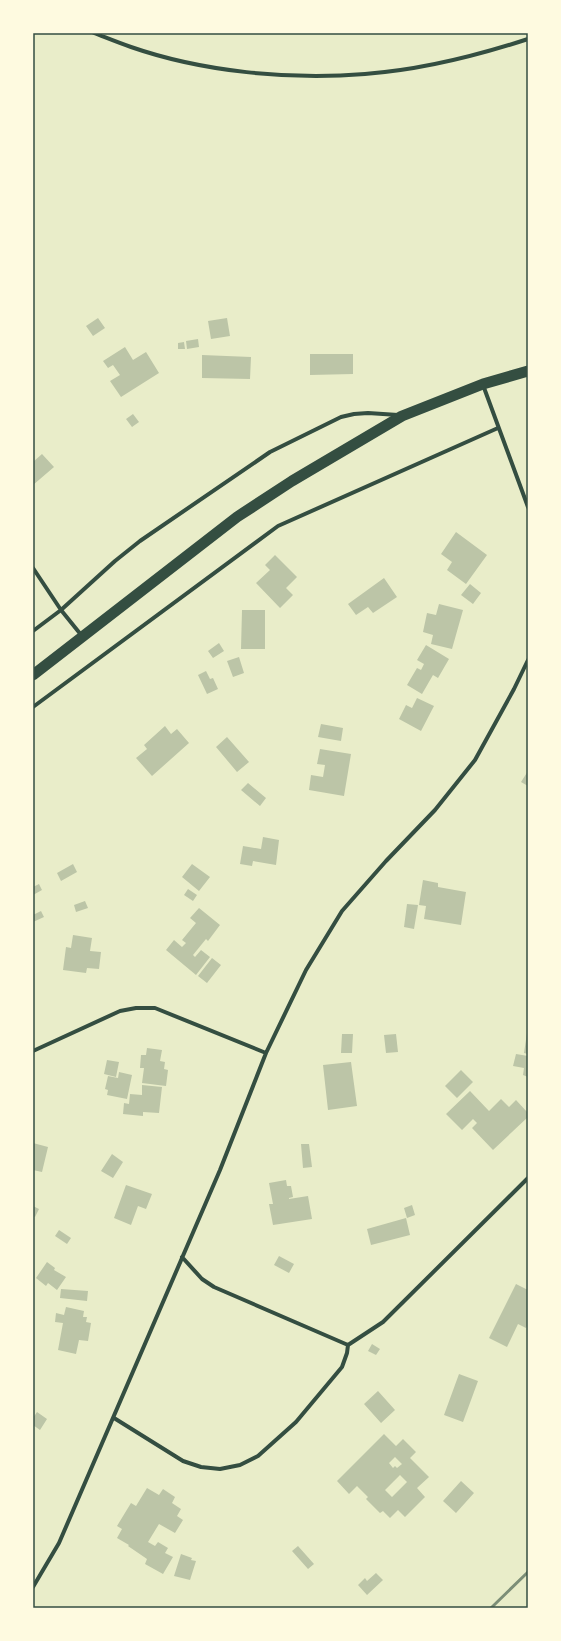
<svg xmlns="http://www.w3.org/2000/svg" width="561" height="1641" viewBox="0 0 561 1641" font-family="'Alegreya Sans',sans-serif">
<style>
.building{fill:#bcc5a7;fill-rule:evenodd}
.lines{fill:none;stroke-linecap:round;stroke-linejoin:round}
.minor{stroke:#344e41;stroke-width:4}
.trunk{stroke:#344e41;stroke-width:11}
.rail{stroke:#7c8e77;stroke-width:3}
.neatline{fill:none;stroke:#344e41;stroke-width:1.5}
</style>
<rect width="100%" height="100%" fill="#e9edc9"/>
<!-- building -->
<path class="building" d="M98 318 105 328 93 336 86 326Z
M227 318 230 336 211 339 208 321Z
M198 339 199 347 187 349 186 341Z
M184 342 185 349H178V343Z
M125 347 133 360 146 352 159 373 121 397 110 381 120 375 113 365 108 368 103 361Z
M310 354H353V374L310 375Z
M202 355 251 357 250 379 202 378Z
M133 414 139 422 132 427 126 419Z
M42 454 54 467 33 485V462Z
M456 532 487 555 466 584 447 570 452 562 441 554Z
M275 555 297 577 286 588 293 595 280 608 256 583 270 570 265 565Z
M384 578 397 597 373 613 368 607 356 615 348 604Z
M470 584 481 593 473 604 461 595Z
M439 604 463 610 452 649 431 644 433 635 423 632 427 613 436 615Z
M242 610H265V649H241Z
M219 643 224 651 213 658 208 651Z
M426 645 449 659 438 678 433 675 422 694 407 685 417 668 421 670 424 664 417 660Z
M239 657 244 673 233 677 227 661Z
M206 671 210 679 213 678 218 689 207 694 198 675Z
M417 698 434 706 421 731 399 719 406 705 412 708Z
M321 724 343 728 341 741 318 737Z
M165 726 171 734 177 729 189 743 152 776 136 758 147 749 144 745Z
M227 737 249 762 237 772 216 747Z
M320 749 351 754 344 796 309 790 311 775 323 777 325 765 317 764Z
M528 771V786L521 782Z
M248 783 266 798 260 806 241 790Z
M263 837 279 840 276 865 253 861 252 866 240 864 243 846 261 849Z
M73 864 77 872 61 881 57 873Z
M192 864 210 877 199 891 182 877Z
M423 880 438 883V887L466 892 461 925 424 919 426 906 419 905Z
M39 884 42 890 33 895V887Z
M188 889 197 895 193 901 184 895Z
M85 901 88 908 76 912 74 905Z
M407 904 418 905 414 929 404 927Z
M199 908 220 925 208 941 206 939 193 955 195 957 201 950 210 957 196 975 166 950 174 940 182 947 186 943 182 940 196 923 190 918Z
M41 911 44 917 33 922V915Z
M73 935 92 938 90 951 101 952 99 969 87 968 86 973 63 970 66 947 71 948Z
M212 958 221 965 207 983 198 976Z
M527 1033H528V1054L524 1053Z
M342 1034H353L352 1053H341Z
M396 1034 398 1052 386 1053 384 1035Z
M147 1048 162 1050 160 1061 165 1062 164 1069 168 1070 166 1086 142 1083 144 1068H140L141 1055H146Z
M516 1054 528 1056V1077L523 1075 524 1068 513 1066Z
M107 1060 119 1062 116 1077 104 1074Z
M351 1062 357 1106 328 1110 323 1065Z
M461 1070 473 1082 457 1098 445 1086Z
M119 1072 132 1075 127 1099 107 1095 108 1090 105 1089 108 1076 118 1078Z
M142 1085 162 1087 159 1113 143 1112V1116L123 1114 124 1103 129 1104 130 1094 142 1095Z
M470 1091 489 1111 501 1099 509 1107 516 1100 528 1113V1117L493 1150 472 1128 477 1123 473 1119 462 1130 446 1114Z
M33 1143 48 1147 42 1172 33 1170Z
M301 1144H309L312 1167 303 1168Z
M112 1154 123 1162 113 1178 101 1171Z
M286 1180 287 1186H291L293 1197 289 1198V1199L308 1196 312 1219 273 1225 269 1204H273L269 1183Z
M126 1185 152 1194 146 1209 138 1206 131 1225 114 1218Z
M412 1205 415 1215 407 1218 404 1208Z
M33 1206 39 1209 35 1217 33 1216Z
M406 1218 410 1235 371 1245 367 1229Z
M59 1230 71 1238 67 1244 55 1236Z
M279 1256 294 1264 289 1273 274 1265Z
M47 1262 55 1268 54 1270 66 1277 57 1290 48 1283 46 1286 36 1278Z
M516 1284 528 1290V1324L526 1328 518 1324 507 1347 489 1338Z
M61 1289 88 1291 87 1301 60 1298Z
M66 1307 84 1311 83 1317H87L86 1322 91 1323 88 1341 79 1340 76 1354 58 1350 63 1323 55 1322 56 1313 64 1315Z
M372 1344 380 1349 376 1355 368 1351Z
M459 1374 478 1381 463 1422 444 1415Z
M378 1391 395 1410 381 1423 364 1404Z
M37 1412 47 1419 40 1430 33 1425V1418Z
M384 1434 396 1446 403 1439 416 1452 410 1458 429 1477 417 1488 425 1497 405 1517 398 1510 390 1518 383 1511 380 1513 366 1499 368 1497 357 1486 349 1494 337 1481ZM395 1457 402 1464 397 1468 395 1466 393 1468 389 1463ZM400 1475 407 1482 392 1497 385 1490Z
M461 1481 474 1493 456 1513 443 1501Z
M147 1488 159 1495 163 1489 175 1497 172 1503 181 1509 177 1516 183 1520 175 1533 159 1524 148 1542 155 1546 158 1542 168 1548 165 1553 173 1557 163 1574 145 1564 147 1559 128 1546 129 1545 117 1538 122 1529 117 1526 131 1503 136 1506Z
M298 1546 314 1564 308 1569 292 1551Z
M181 1554 192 1558 191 1560 196 1561 190 1580 174 1576Z
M376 1573 383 1580 367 1595 358 1585 365 1578 367 1581Z"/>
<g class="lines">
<!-- minor -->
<path class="minor" d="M94 33C107 38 119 43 131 47 203 72 289 80 365 74 420 70 476 56 528 39
M483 385 528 507
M33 568 61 610 82 636
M33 631 61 610 115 561 140 541 270 452 341 417 354 414 368 413 398 415
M33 707 278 526 498 428
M33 1051 120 1011 136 1008H155L266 1053
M182 1257 202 1279 214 1287 348 1345 383 1322 528 1178
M114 1418 183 1461 201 1467 220 1469 240 1465 258 1456 296 1422 342 1367 347 1353 348 1345
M33 1587 59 1543 220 1170 266 1053 306 970 342 911 386 861 435 810 475 760 514 689 528 660"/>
<!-- trunk -->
<path class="trunk" d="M33 675 237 517 292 481 402 416 483 384 528 371"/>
<!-- rail -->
<path class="rail" d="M491 1608 528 1572"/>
</g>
<!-- border -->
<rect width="561" height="1641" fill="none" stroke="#fefae0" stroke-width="68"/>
<rect x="34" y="34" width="493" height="1573" class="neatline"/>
</svg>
